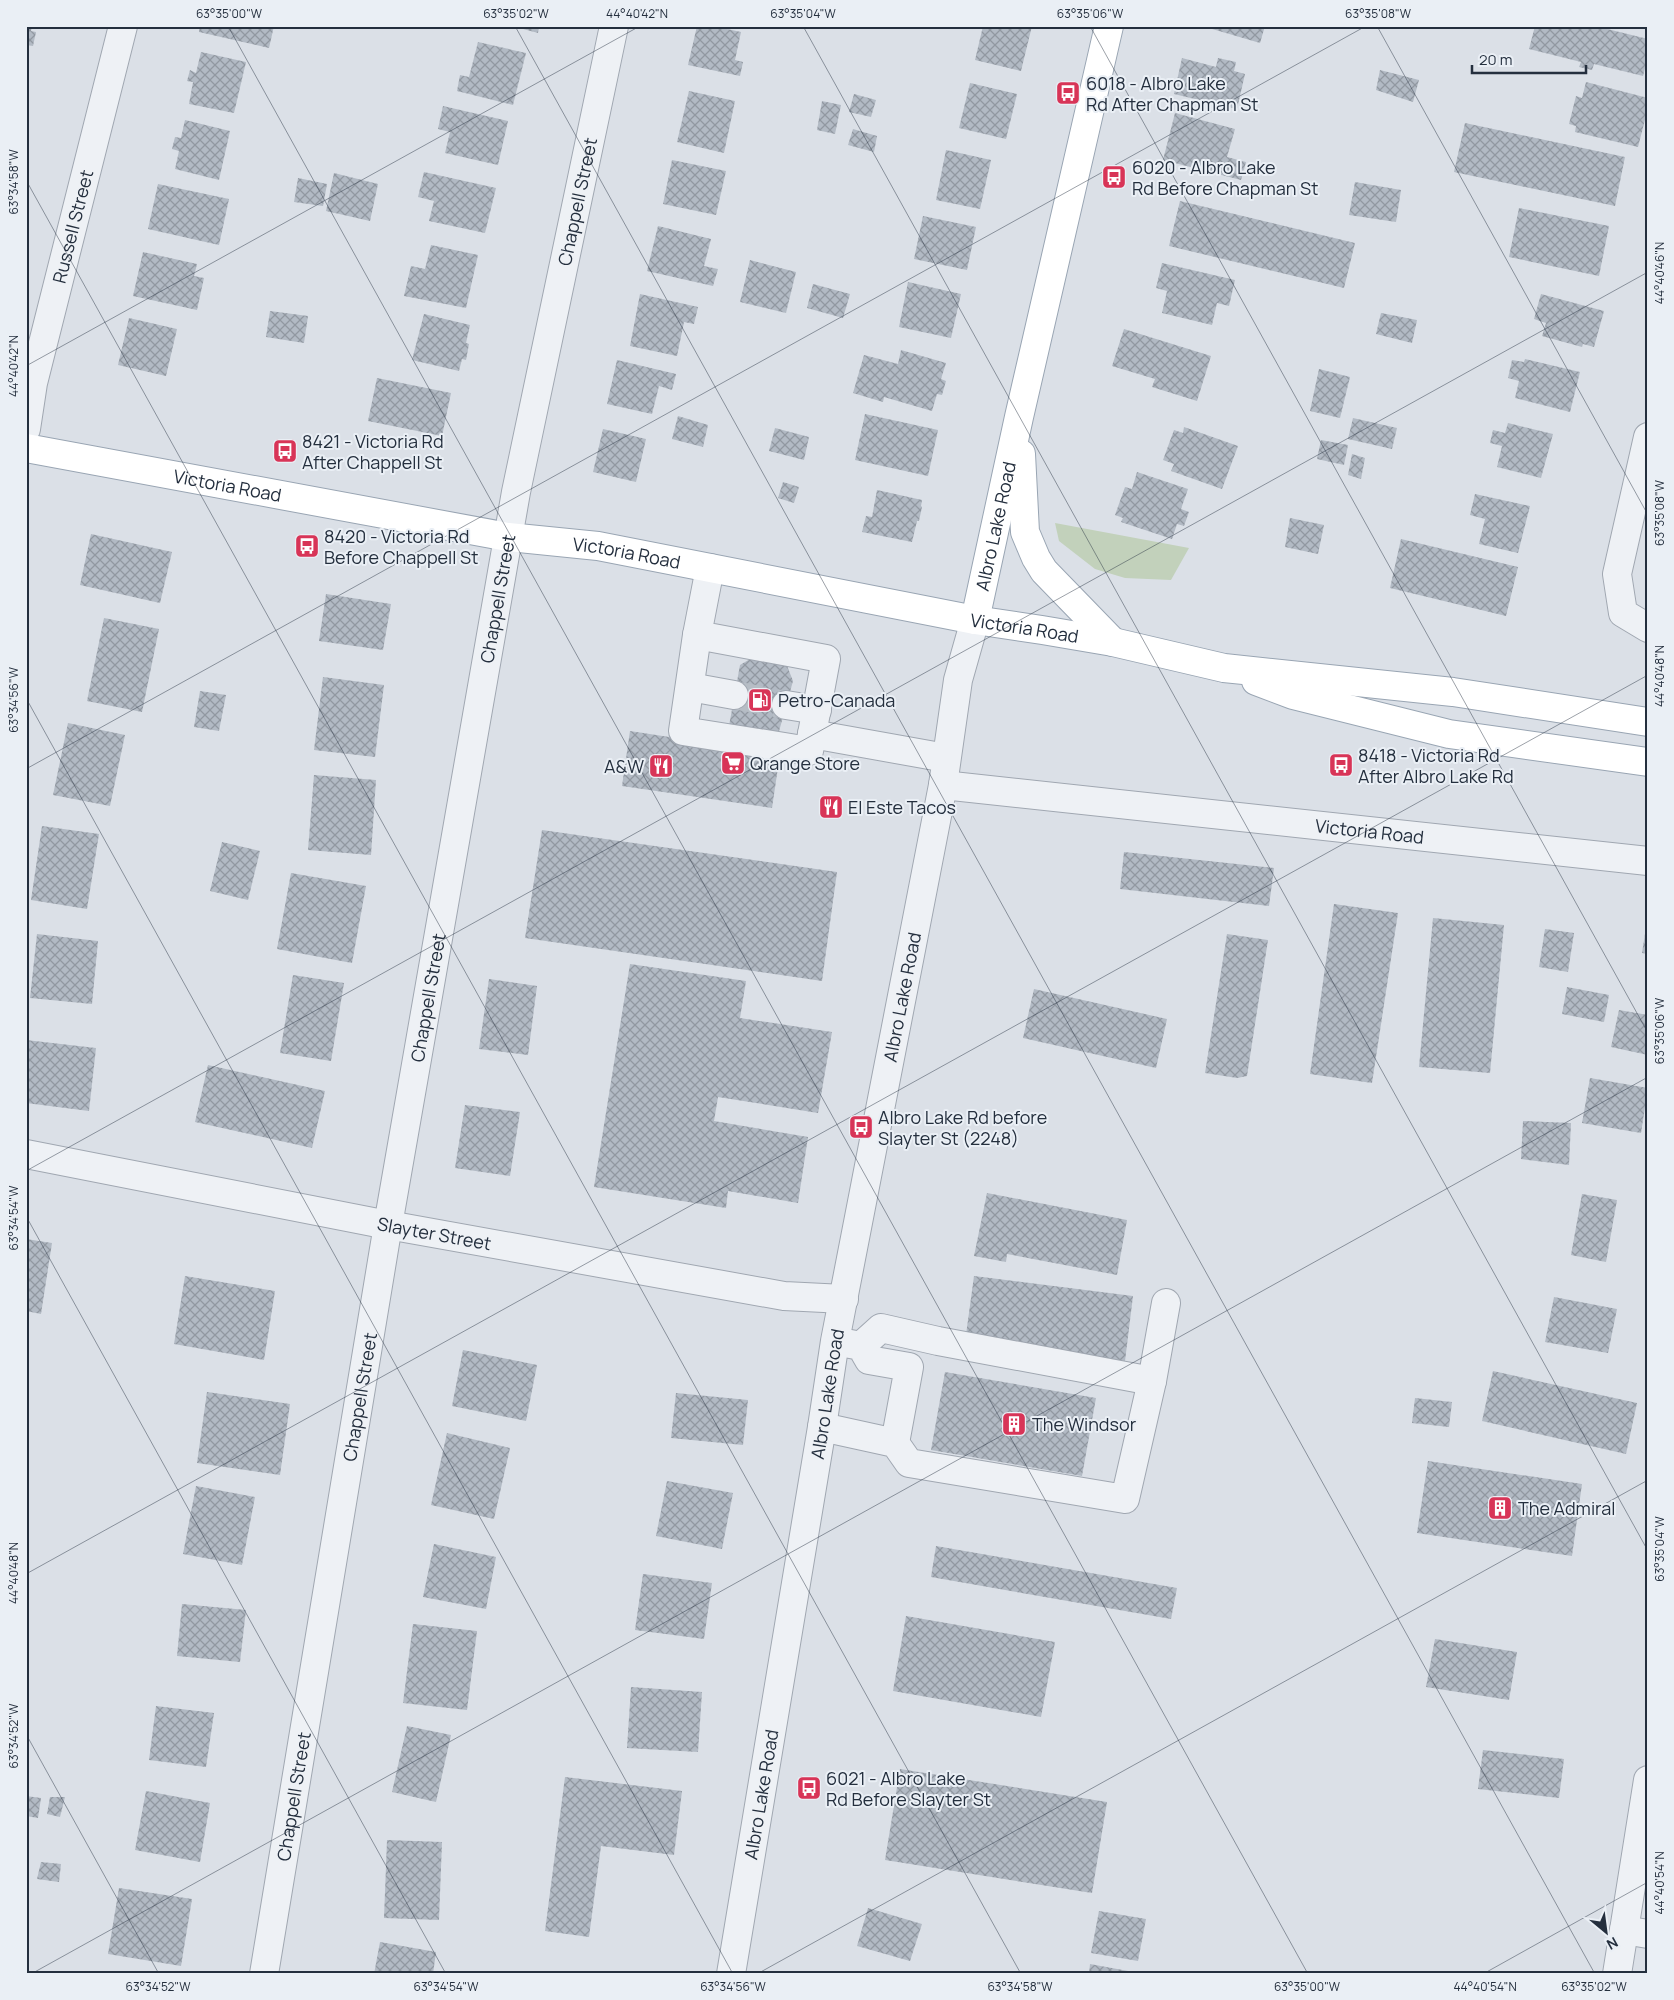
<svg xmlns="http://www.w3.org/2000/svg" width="1674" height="2000" viewBox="0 0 1674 2000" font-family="Manrope,sans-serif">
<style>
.park{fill:#c2d1bb}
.building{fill:url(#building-cross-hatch)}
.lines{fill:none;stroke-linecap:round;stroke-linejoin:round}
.minor-tunnel{stroke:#b6bdc5;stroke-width:28;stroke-dasharray:28 14;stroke-linecap:butt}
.minor-casing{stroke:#a0a7b1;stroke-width:30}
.major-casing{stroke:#99a5b3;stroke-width:30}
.minor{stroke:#eef1f5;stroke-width:28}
.major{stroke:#fff;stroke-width:28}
.ticks{fill:none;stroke:#242f3e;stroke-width:1;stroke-opacity:0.45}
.labels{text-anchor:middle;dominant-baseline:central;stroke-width:4;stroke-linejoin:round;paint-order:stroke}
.poi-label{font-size:18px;fill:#242f3e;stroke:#eaeff5;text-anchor:start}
.street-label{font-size:18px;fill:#242f3e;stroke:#eaeff5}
.neatline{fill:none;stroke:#242f3e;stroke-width:2}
.ticks-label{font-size:12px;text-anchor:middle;fill:#242f3e}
</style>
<defs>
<pattern id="building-cross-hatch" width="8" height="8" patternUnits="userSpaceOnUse" patternTransform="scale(1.25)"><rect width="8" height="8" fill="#b2bac4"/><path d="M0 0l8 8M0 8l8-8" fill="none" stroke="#9198a1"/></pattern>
</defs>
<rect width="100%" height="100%" fill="#dbe0e7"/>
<!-- park -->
<path class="park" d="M1055 523 1189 548 1171 580 1125 578 1095 569 1059 541Z"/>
<!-- building -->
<path class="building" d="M26 26H32L31 31 36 32 33 46 26 45Z
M200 26H274L269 48 199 32Z
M512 26H539L538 33Z
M697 26H713L741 32 735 60 743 62 740 76 688 65Z
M983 26H1032L1021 71 975 60Z
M1202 26H1265L1260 43Z
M1535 26H1595L1648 39V57L1643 76 1594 64 1592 70 1579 67 1581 62 1529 49Z
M478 42 526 53 513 105 457 91 460 75 469 77Z
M201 52 246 62 234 113 189 104 193 82 187 81 190 70 196 73Z
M1182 58 1216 67 1218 58 1236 62 1234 71 1245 74 1237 109 1174 94Z
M1380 70 1419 80 1413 102 1376 90Z
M1586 82 1648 98V108L1638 147 1575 132 1576 126 1569 124 1576 96 1582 98Z
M970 83 1017 94 1006 139 959 128Z
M689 91 735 101 724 153 677 142Z
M854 94 876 100 871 117 849 112Z
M822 101 841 105 835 134 817 130Z
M443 106 508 121 498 165 445 153 450 132 438 129Z
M1175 113 1235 129 1227 157 1246 162 1241 180 1163 160Z
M185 120 230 131 219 180 175 169 179 151 172 149 175 137 181 138Z
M1465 123 1625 157 1615 206 1454 172Z
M853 129 877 136 874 152 848 145Z
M946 150 991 160 980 209 936 200Z
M672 160 726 171 716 215 663 204Z
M424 172 496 188 485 233 429 221 434 201 418 197Z
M334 173 378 184 370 221 326 211Z
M298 178 327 184 323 206 294 202Z
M1355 182 1401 190 1396 222 1349 215Z
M158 184 229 199 219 245 148 229Z
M1180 201 1355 243 1344 288 1169 246Z
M1519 208 1609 226 1599 276 1509 257Z
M923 216 976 227 967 270 914 259Z
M658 226 711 239 704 266 718 269 713 286 647 271Z
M431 245 478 255 466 308 404 296 411 266 425 269Z
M143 252 197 264 194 276 204 278 197 310 133 296Z
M750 260 796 272 786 313 740 302Z
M1162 263 1235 280 1229 306 1217 303 1212 325 1162 313 1167 291 1156 288Z
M908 282 961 294 951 338 899 327Z
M813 284 850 294 843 318 807 308Z
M640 294 698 307 694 324 684 322 677 356 630 346Z
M1541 294 1604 311 1594 347 1583 344 1582 347 1542 336 1546 323 1534 319Z
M270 311 308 316 304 343 266 337Z
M1381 313 1417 320 1412 343 1376 334Z
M424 314 470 325 466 343 469 344 466 360 462 359 459 371 412 360Z
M129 318 177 329 166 376 118 365Z
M1124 329 1211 356 1197 401 1152 387 1155 379 1112 366Z
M901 350 946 363 941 379 946 381 942 395 937 394 932 411 884 397 883 402 853 393 864 355 898 364Z
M1525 359 1580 372 1570 412 1515 398 1519 381 1508 378 1512 360 1524 362Z
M617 360 676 374 672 390 659 386 652 414 607 404Z
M1319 369 1350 377 1340 418 1310 411Z
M377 378 451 393 442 436 368 421Z
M865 414 938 430 928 476 855 460Z
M678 416 708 425 703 447 672 439Z
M1353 418 1397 428 1392 449 1348 439Z
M1508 423 1553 434 1541 478 1497 467 1502 446 1490 443 1493 430 1505 433Z
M1184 427 1238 446 1222 489 1171 471 1174 464 1163 460 1174 430 1183 433Z
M775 428 809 437 804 460 769 451Z
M603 429 646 439 636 482 593 472Z
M1321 440 1348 445 1344 465 1317 459Z
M1352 454 1365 458 1361 479 1348 475Z
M1137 472 1188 489 1181 509 1189 512 1184 526 1177 524 1172 539 1121 522 1123 518 1115 515 1125 487 1132 489Z
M783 482 799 487 794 503 778 498Z
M877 490 922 500 921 506 922 507 919 521H917L912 542 862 532 866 516 872 517Z
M1475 494 1530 506 1518 553 1479 544 1485 519 1470 515Z
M1290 518 1324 525 1318 554 1285 547Z
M91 534 172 552 160 603 80 585Z
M1401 539 1518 567 1506 616 1390 588Z
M326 594 391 604 383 650 319 641Z
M104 618 159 629 142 712 87 701Z
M755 656 786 663 793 681 778 735 729 726 740 665Z
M323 677 384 685 375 757 314 750Z
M200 691 226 695 219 731 194 727Z
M68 723 125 735 110 806 53 795Z
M630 731 780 754 772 808 622 786Z
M314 775 376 780 371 855 308 850Z
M42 826 99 834 87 909 31 900Z
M542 830 837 872 822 981 525 938Z
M222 842 260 851 248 900 210 891Z
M1124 852 1274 868 1269 906 1120 889Z
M291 873 366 886 352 963 277 949Z
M1334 904 1398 913 1372 1083 1310 1074Z
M1433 918 1504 925 1490 1073 1419 1067Z
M1647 921H1648V954L1642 953Z
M1545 929 1574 933 1568 972 1539 967Z
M37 934 98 941 92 1004 30 998Z
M1227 934 1268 940 1247 1076 1237 1078 1205 1073Z
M630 964 746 981 740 1018 832 1032 818 1113 718 1097 714 1121 808 1137 798 1203 728 1191 726 1208 594 1187Z
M293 975 344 983 331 1061 280 1053Z
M489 979 537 986 528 1055 479 1049Z
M1567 987 1609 995 1604 1022 1562 1014Z
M1034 989 1167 1019 1156 1068 1023 1038Z
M1619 1010 1648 1015V1055L1611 1047Z
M26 1040 96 1048 89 1111 26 1103Z
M208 1065 325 1091 312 1148 195 1122Z
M1590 1078 1648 1088 1641 1133 1582 1123Z
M465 1105 520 1112 510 1176 455 1168Z
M1523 1121 1571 1123 1569 1165 1521 1159Z
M987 1193 1127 1220 1117 1275 1007 1254 1006 1262 974 1256Z
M1582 1194 1617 1200 1606 1262 1571 1255Z
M26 1239 52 1243 41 1314 26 1311Z
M185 1276 275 1291 264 1360 174 1344Z
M974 1276 1133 1296 1125 1361 965 1342Z
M1554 1297 1617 1309 1608 1353 1545 1342Z
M463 1350 537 1365 526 1421 452 1406Z
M1493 1371 1637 1403 1626 1454 1482 1421Z
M945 1372 1096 1398 1082 1476 931 1450Z
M207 1392 290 1404 280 1475 197 1463Z
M676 1393 748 1400 743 1445 671 1438Z
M1415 1398 1452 1402 1449 1427 1412 1423Z
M447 1433 510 1448 494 1519 431 1505Z
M1428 1461 1582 1484 1572 1556 1417 1533Z
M667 1481 733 1493 722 1549 656 1536Z
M196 1486 255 1497 242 1565 183 1554Z
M434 1544 496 1557 486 1609 423 1597Z
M936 1546 1177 1588 1171 1619 931 1577Z
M643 1574 712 1583 704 1639 635 1630Z
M182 1604 246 1610 240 1662 177 1656Z
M906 1616 1055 1642 1041 1717 893 1691Z
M413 1624 477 1631 467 1710 403 1703Z
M1435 1639 1517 1652 1509 1700 1426 1687Z
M631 1687 702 1692 698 1752 627 1748Z
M156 1706 214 1713 206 1767 149 1760Z
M407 1726 451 1735 436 1802 392 1792Z
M1483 1750 1564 1759 1559 1798 1478 1789Z
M900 1769 1107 1802 1092 1893 885 1860Z
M565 1777 682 1791 674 1855 601 1846 589 1937 545 1931Z
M146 1791 210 1803 200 1862 135 1850Z
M26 1796 41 1798 38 1818 26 1816Z
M50 1797H65L60 1817 47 1814Z
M387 1840 442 1842 439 1920 384 1918Z
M41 1862 61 1864 59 1882 37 1879Z
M119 1888 192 1899 181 1966 108 1954Z
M868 1908 922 1924 910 1961 857 1946Z
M1099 1911 1146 1919 1138 1961 1091 1953Z
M380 1942 436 1952 433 1974H374Z
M1090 1964 1139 1973V1974H1089Z"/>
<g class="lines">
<!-- minor-tunnel -->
<path class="minor-tunnel" d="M734 695 786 705"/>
<defs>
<g id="minor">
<path id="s1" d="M26 429 33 383 123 26"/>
<path d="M1648 437 1617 574 1623 613 1648 628"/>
<path d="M710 568 697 635 826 659 812 734 946 758"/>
<path d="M697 635 683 731 809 751 812 734"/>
<path d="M690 687 734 695"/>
<path d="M786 705 817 710"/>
<path id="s2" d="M943 785 1648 861"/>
<path id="s3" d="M26 1154 388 1225 784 1296 844 1299"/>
<path d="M845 1343 861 1346 869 1360 909 1367 895 1443"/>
<path d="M861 1346 881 1328 938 1341 1152 1381"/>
<path d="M822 1427 895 1443 909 1463 1125 1499 1152 1381 1166 1303"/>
<path d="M1624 1930 1648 1934"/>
<path id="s4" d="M264 1974 388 1225 516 492 614 26"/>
<path id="s5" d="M731 1974 822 1427 835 1341 943 785 958 680 975 620"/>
<path d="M1617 1974 1648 1780"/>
</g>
<g id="major">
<path id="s6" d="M26 448 508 537 598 546 975 620 1042 630 1113 642 1224 668 1453 692 1648 722"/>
<path d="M1021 454 1025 532 1036 558 1044 571 1113 642"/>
<path id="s7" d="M975 620 1019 417 1109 26"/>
<path d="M1256 681 1293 695 1449 734 1648 762"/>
</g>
</defs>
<!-- minor casing -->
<use href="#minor" class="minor-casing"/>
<!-- major casing -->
<use href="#major" class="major-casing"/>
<!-- minor -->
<use href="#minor" class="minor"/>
<!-- major -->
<use href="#major" class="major"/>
</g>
<!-- ticks -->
<path class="ticks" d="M228 26 1308 1974M515 26 1595 1974M803 26 1648 1551M1090 26 1648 1033M1377 26 1648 515M26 180 1021 1974M26 366 640 26M26 698 733 1974M26 769 1366 26M26 1171 1648 272M26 1216 446 1974M26 1574 1648 675M26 1734 159 1974M31 1974 1648 1077M757 1974 1648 1480M1483 1974 1648 1882"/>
<!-- icons -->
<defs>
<symbol id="bus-square" viewBox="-11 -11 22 22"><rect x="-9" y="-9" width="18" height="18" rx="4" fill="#d83457" stroke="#eaeff5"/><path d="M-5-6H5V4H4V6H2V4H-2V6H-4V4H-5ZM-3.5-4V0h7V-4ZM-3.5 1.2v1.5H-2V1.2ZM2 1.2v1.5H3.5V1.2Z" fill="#fff"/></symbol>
<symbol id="fuel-square" viewBox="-11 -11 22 22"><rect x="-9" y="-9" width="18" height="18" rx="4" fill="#d83457" stroke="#eaeff5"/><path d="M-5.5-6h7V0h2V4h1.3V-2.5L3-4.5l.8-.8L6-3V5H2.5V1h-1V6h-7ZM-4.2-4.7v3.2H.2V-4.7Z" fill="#fff"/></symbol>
<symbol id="supermarket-square" viewBox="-11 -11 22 22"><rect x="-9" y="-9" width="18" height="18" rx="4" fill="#d83457" stroke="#eaeff5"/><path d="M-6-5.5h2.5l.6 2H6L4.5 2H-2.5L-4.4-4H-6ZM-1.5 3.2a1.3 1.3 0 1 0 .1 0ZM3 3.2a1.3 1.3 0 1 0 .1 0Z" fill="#fff"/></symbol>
<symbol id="restaurant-square" viewBox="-11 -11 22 22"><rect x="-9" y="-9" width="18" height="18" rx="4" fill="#d83457" stroke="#eaeff5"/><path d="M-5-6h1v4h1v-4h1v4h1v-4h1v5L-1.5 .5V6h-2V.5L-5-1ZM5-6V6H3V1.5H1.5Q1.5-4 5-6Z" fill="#fff"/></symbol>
<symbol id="building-square" viewBox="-11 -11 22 22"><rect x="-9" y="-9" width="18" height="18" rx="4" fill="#d83457" stroke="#eaeff5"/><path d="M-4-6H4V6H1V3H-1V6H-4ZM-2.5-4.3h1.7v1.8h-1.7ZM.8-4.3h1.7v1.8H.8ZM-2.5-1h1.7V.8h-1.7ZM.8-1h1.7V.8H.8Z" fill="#fff"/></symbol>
</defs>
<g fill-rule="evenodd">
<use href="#bus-square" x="1054" y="79" width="28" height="28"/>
<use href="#bus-square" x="1100" y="163" width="28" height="28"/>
<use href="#bus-square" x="271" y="437" width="28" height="28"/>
<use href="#bus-square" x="293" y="532" width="28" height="28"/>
<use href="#fuel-square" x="746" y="686" width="28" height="28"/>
<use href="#supermarket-square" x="719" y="749" width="28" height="28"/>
<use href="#bus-square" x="1327" y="751" width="28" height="28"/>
<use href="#restaurant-square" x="647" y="752" width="28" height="28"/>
<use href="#restaurant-square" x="817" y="793" width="28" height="28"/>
<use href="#bus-square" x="847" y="1113" width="28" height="28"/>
<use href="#building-square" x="1000" y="1410" width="28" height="28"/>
<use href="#building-square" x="1486" y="1494" width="28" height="28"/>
<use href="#bus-square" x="795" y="1774" width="28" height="28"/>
</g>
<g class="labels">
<!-- poi labels -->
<g class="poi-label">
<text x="1086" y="83">6018 - Albro Lake<tspan x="1086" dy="21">Rd After Chapman St</tspan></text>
<text x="1132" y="167">6020 - Albro Lake<tspan x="1132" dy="21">Rd Before Chapman St</tspan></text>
<text x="302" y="441">8421 - Victoria Rd<tspan x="302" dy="21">After Chappell St</tspan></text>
<text x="324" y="536">8420 - Victoria Rd<tspan x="324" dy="21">Before Chappell St</tspan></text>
<text x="778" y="700">Petro-Canada</text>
<text x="1358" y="755">8418 - Victoria Rd<tspan x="1358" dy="21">After Albro Lake Rd</tspan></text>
<text x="750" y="763">Qrange Store</text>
<text x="644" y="766" text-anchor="end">A&amp;W</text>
<text x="848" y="807">El Este Tacos</text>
<text x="878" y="1117">Albro Lake Rd before<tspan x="878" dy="21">Slayter St (2248)</tspan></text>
<text x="1032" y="1424">The Windsor</text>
<text x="1518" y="1508">The Admiral</text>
<text x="826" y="1778">6021 - Albro Lake<tspan x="826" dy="21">Rd Before Slayter St</tspan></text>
</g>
<!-- street labels -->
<g class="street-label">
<text stroke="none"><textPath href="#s4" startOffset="1800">Chappell Street</textPath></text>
<text stroke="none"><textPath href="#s1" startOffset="208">Russell Street</textPath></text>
<text stroke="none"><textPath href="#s6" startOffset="205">Victoria Road</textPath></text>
<text stroke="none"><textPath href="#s7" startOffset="96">Albro Lake Road</textPath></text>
<text stroke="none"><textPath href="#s6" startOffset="610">Victoria Road</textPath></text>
<text stroke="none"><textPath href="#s4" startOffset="1395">Chappell Street</textPath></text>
<text stroke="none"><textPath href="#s6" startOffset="1015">Victoria Road</textPath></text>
<text stroke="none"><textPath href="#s2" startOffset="429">Victoria Road</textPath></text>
<text stroke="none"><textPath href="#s5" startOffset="992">Albro Lake Road</textPath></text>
<text stroke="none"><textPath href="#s4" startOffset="990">Chappell Street</textPath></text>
<text stroke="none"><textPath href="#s3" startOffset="416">Slayter Street</textPath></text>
<text stroke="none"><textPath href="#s5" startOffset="588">Albro Lake Road</textPath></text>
<text stroke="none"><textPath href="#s4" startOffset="585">Chappell Street</textPath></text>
<text stroke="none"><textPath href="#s5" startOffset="182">Albro Lake Road</textPath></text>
<text stroke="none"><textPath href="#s4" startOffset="180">Chappell Street</textPath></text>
</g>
</g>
<!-- border -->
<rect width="1674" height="2000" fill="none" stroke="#eaeff5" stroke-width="55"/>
<!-- north arrow -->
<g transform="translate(1606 1932) rotate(151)" stroke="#eaeff5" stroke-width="4" paint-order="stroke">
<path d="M0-4L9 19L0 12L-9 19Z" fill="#242f3e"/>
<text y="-8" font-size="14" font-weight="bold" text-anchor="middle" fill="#242f3e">N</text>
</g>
<!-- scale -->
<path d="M1472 65v8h114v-8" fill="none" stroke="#242f3e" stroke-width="2.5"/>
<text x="1479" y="65" font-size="15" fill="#242f3e" stroke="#eaeff5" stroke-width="4" paint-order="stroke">20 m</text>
<rect x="28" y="28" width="1618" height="1944" class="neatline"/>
<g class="ticks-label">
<text x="229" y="18">63°35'00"W</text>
<text x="516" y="18">63°35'02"W</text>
<text x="637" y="18">44°40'42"N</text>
<text x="803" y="18">63°35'04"W</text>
<text x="1090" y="18">63°35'06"W</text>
<text x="1378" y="18">63°35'08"W</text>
<text transform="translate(14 182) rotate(-90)" y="4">63°34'58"W</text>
<text transform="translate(1660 273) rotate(-90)" y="4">44°40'46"N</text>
<text transform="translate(14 366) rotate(-90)" y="4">44°40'42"N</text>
<text transform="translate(1660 513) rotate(-90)" y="4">63°35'08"W</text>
<text transform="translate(1660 676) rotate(-90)" y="4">44°40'48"N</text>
<text transform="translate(14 700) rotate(-90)" y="4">63°34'56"W</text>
<text transform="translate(1660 1031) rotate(-90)" y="4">63°35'06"W</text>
<text transform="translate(14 1218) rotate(-90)" y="4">63°34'54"W</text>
<text transform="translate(1660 1549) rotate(-90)" y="4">63°35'04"W</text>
<text transform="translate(14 1573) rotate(-90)" y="4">44°40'48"N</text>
<text transform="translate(14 1736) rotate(-90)" y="4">63°34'52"W</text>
<text transform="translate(1660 1883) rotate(-90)" y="4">44°40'54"N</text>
<text x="158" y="1991">63°34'52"W</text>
<text x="446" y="1991">63°34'54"W</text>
<text x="733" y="1991">63°34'56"W</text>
<text x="1020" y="1991">63°34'58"W</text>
<text x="1307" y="1991">63°35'00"W</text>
<text x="1485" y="1991">44°40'54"N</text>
<text x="1594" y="1991">63°35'02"W</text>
</g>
</svg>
